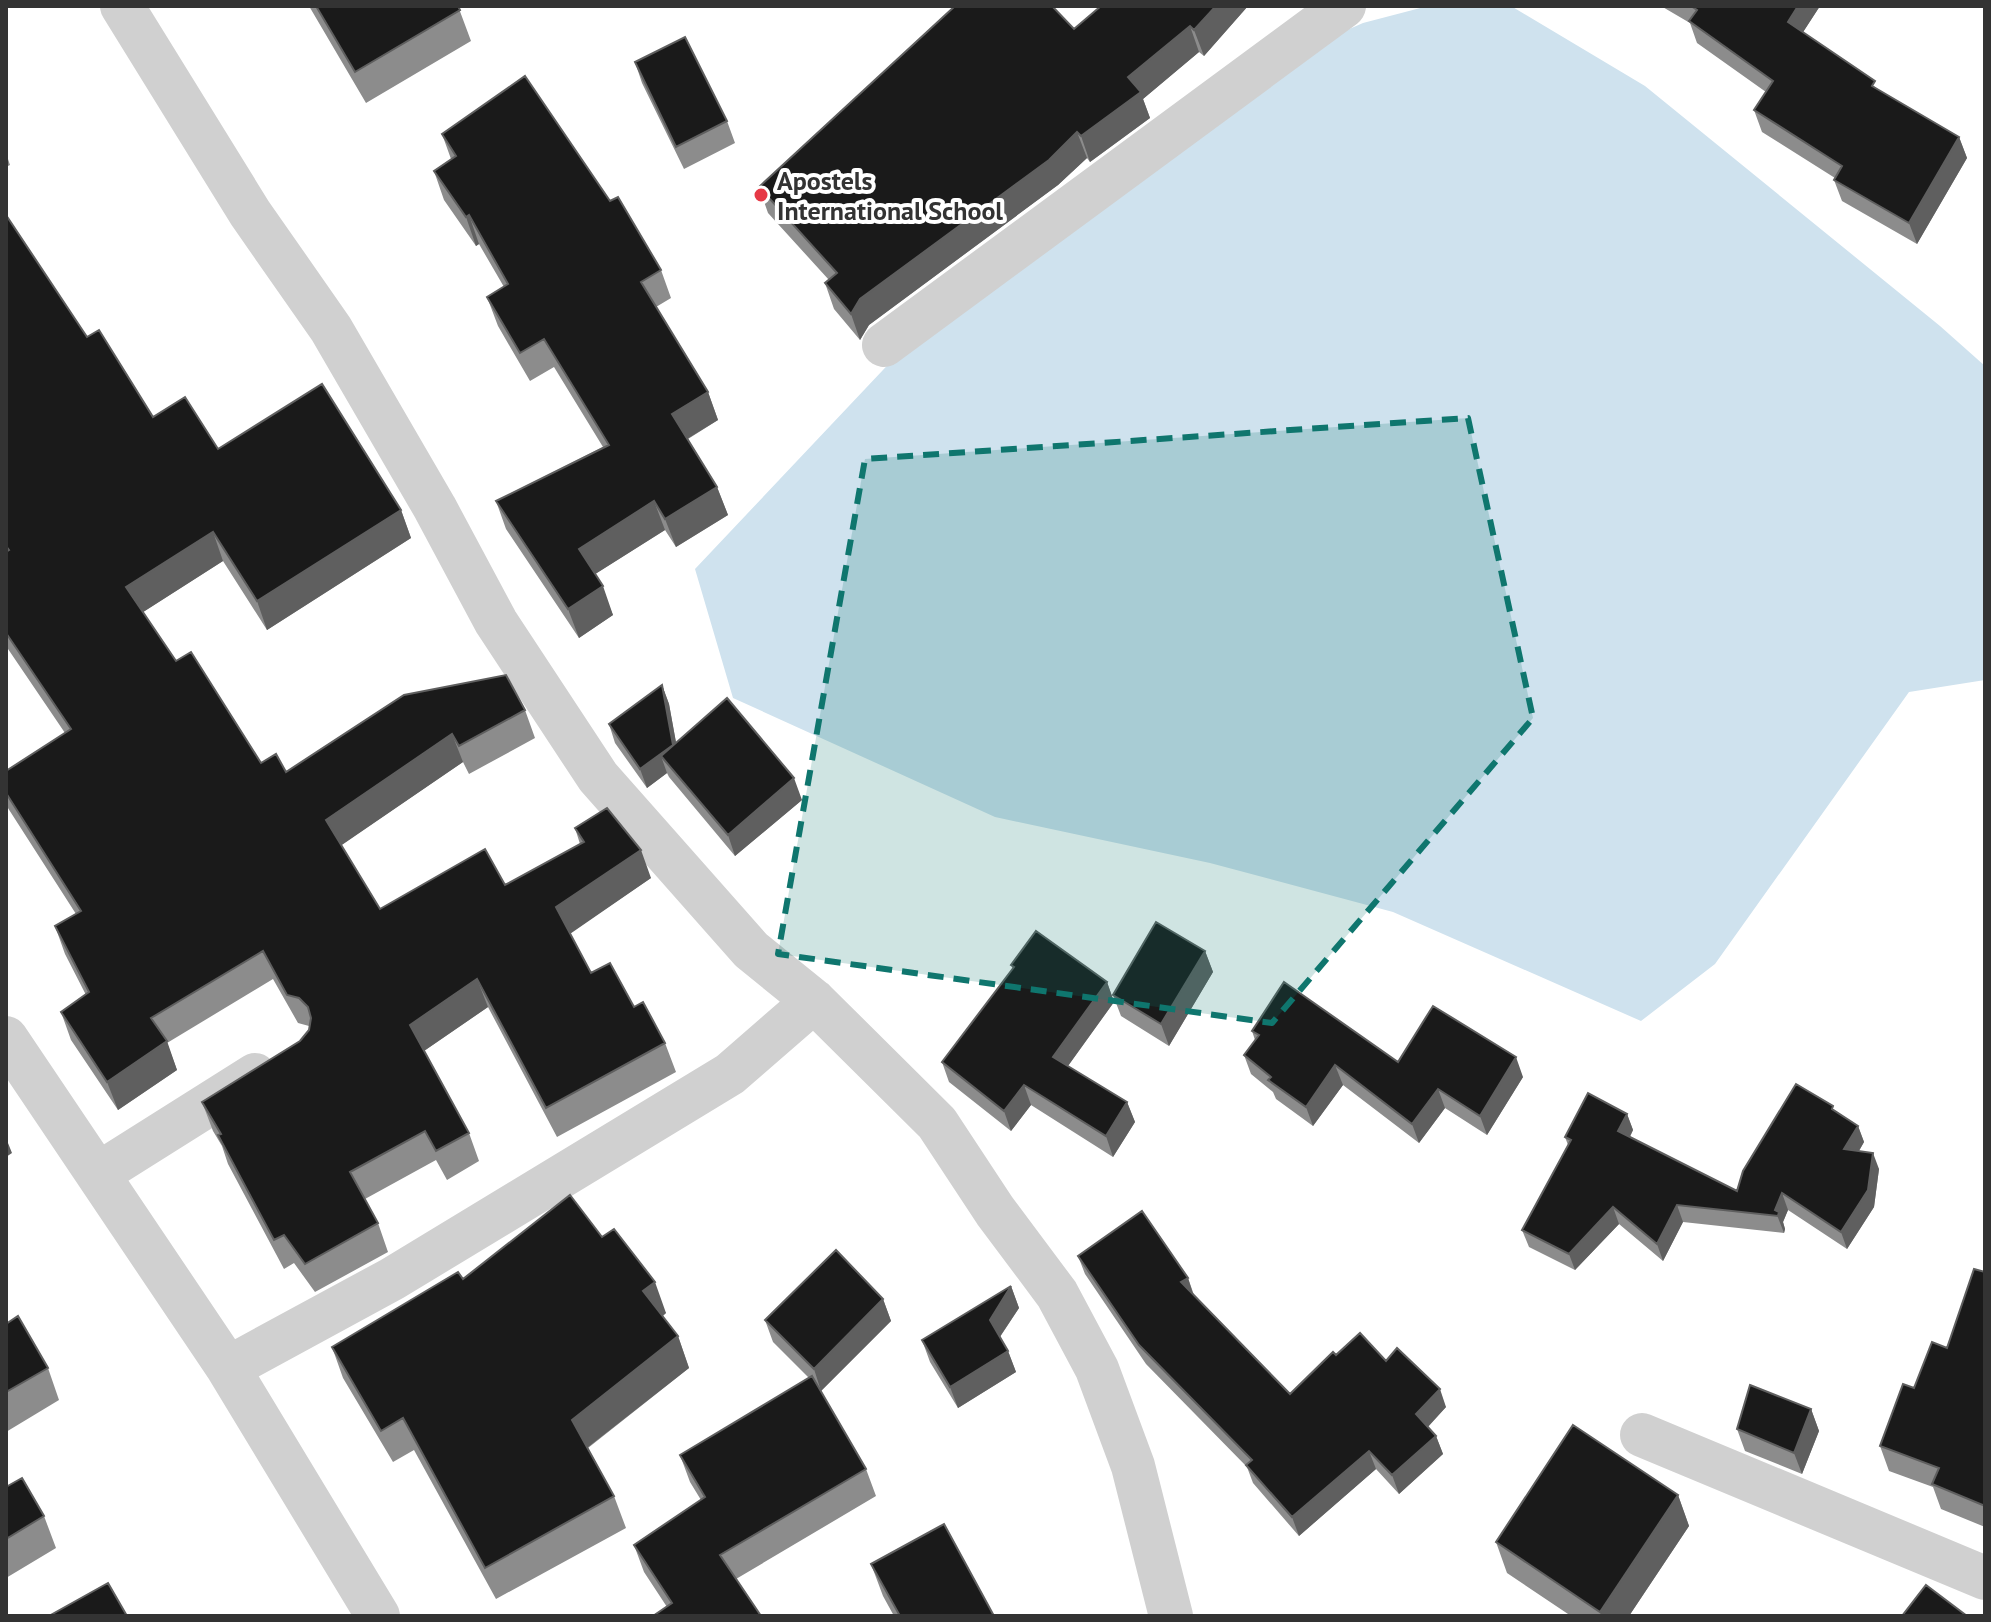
<svg xmlns="http://www.w3.org/2000/svg" width="1991" height="1622" viewBox="0 0 1991 1622" font-family="'PT Sans',sans-serif">
<style>
.water{fill:#cfe2ee}
.lines{fill:none;stroke-linecap:round;stroke-linejoin:round}
.minor{stroke:#d0d0d0;stroke-width:44}
.wall{fill:#8c8c8c}
.shaded-wall{fill:#5f5f5f}
.building{fill:#1a1a1a;stroke:#5f5f5f;stroke-width:2}
.marked{fill:#0f766e;fill-opacity:0.2;stroke:#0f766e;stroke-width:6;stroke-dasharray:16 10;stroke-linejoin:round}
.poi-dot{fill:#e63946;stroke:#fff;stroke-width:3}
.labels{text-anchor:middle;dominant-baseline:central;stroke-width:8;stroke-linejoin:round;paint-order:stroke}
.poi-label{font-size:26px;font-weight:bold;fill:#333;stroke:#fff;text-anchor:start}
</style>
<rect width="100%" height="100%" fill="#fff"/>
<!-- water -->
<path class="water" d="M1428 6H1511L1645 86 1940 326 1985 366V680L1909 692 1715 964 1641 1021 1393 912 1210 863 995 817 733 698 695 569 934 316 1256 70 1363 23Z"/>
<g class="lines">
<!-- minor -->
<path class="minor" d="M122 6 250 213 331 329 435 508 496 622 598 777 751 950 814 1001 937 1123 995 1211 1057 1294 1097 1369 1133 1466 1171 1616
M884 345 1344 6
M6 1038 228 1368 378 1616
M98 1174 255 1075
M228 1368 392 1279 730 1074 814 1001
M1642 1435 1985 1578"/>
</g>
<!-- wall -->
<path class="wall" d="M309 6H458L471 41 366 103Z
M1101 6H1248L1204 56 1199 52 1143 99 1150 118 1090 162 1087 158 1058 185 869 325 860 340 834 309 825 283 829 280 768 213 759 187 1074 29Z
M1661 6H1820L1803 32 1879 90 1959 137 1967 158 1917 244 1842 201 1834 180 1835 178 1762 132 1754 110 1766 92 1697 43 1690 23Z
M635 62 727 121 735 143 684 169 642 83Z
M442 134 610 201 661 270 671 298 656 307 708 392 718 420 688 439 717 487 728 515 676 547 665 530 595 574 613 615 579 638 506 529 496 501 603 447 554 367 530 381 498 326 487 297 504 287 479 244 476 246 444 200 434 171 451 159Z
M6 153 10 165 6 167Z
M6 215 87 337 153 417 218 449 401 510 411 538 267 630 223 561 143 612 176 661 261 763 286 772 525 710 535 738 469 774 463 762 341 845 380 909 505 885 580 844 575 828 651 878 570 933 591 973 634 1007 665 1043 676 1072 557 1137 488 1007 424 1051 469 1133 479 1161 447 1180 436 1160 365 1199 378 1223 388 1252 315 1292 294 1263 284 1269 228 1164 222 1146 213 1131 202 1102 300 1041 309 1030V1026L298 1023 273 979 167 1043 177 1070 118 1110 71 1040 61 1012 86 995 65 954 55 926 76 914 6 805V771L65 733 6 646Z
M662 685 669 704 676 743 802 800 735 856 669 777 667 773 647 788 615 743 609 724Z
M1205 951 1213 972 1169 1046 1121 1016 1113 995Z
M1011 965 1107 982 1114 1002 1068 1066 1127 1102 1135 1122 1113 1157 1031 1105 1011 1131 949 1082 942 1062 1013 969Z
M1252 1031 1398 1062 1523 1077 1487 1135 1445 1108 1419 1143 1343 1085 1313 1126 1276 1099 1273 1092 1251 1074 1244 1055 1255 1040Z
M1835 1111 1858 1126 1864 1142 1859 1151 1879 1169 1874 1207 1847 1249 1788 1210 1783 1222 1785 1229 1784 1233 1683 1222 1663 1261 1619 1224 1575 1270 1529 1247 1522 1230 1568 1145 1565 1137 1627 1114 1633 1130 1630 1137 1737 1191Z
M602 1237 666 1313 663 1316 678 1336 689 1368 588 1448 614 1496 626 1528 496 1599 414 1450 393 1462 343 1378 332 1347 463 1279Z
M1078 1256 1188 1278 1194 1295 1290 1394 1336 1355 1386 1361 1446 1407 1428 1427 1436 1436 1443 1454 1399 1494 1376 1469 1299 1536 1253 1483 1247 1467 1146 1364 1085 1274Z
M1985 1272V1527L1941 1509 1933 1487 1889 1471 1880 1446 1914 1388 1947 1348Z
M1011 1286 1019 1308 1000 1337 1008 1351 1016 1372 958 1408 930 1362 922 1340Z
M883 1299 891 1321 821 1391 866 1469 876 1496 736 1579 667 1607 644 1572 634 1545 701 1500 690 1482 680 1455 809 1378 773 1342 765 1320Z
M6 1324 48 1368 59 1400 6 1432Z
M1811 1409 1819 1431 1802 1474 1745 1451 1737 1429Z
M6 1487 44 1516 56 1548 6 1578Z
M1678 1495 1689 1526 1629 1616H1571L1507 1573 1496 1542Z
M871 1564 994 1616H894L883 1596Z"/>
<!-- shaded-wall -->
<path class="shaded-wall" d="M1216 6H1248L1204 56 1194 30Z
M1798 6H1820L1796 43 1788 22Z
M1190 26 1199 52 1143 99 1150 118 1090 162 1081 136 1128 77Z
M1077 132 1087 158 1058 185 869 325 860 340 851 314 860 299Z
M1959 137 1967 158 1917 244 1909 223Z
M469 215 479 244 476 246 466 217Z
M708 392 718 420 682 442 672 414Z
M717 487 728 515 676 547 665 519Z
M654 501 665 530 589 578 579 549Z
M401 510 411 538 267 630 257 601Z
M213 532 223 561 137 616 126 587Z
M603 586 613 615 579 638 568 609Z
M662 685 669 704 680 764 661 756 667 773 647 788 640 769Z
M452 734 463 762 336 849 326 820Z
M794 778 802 800 735 856 728 835Z
M641 850 651 878 567 936 556 907Z
M1205 951 1213 972 1169 1046 1161 1024Z
M477 979 488 1007 421 1053 410 1025Z
M1107 982 1114 1002 1060 1077 1053 1057Z
M167 1041 177 1070 118 1110 107 1082Z
M1516 1057 1523 1077 1487 1135 1480 1116Z
M1335 1065 1343 1085 1313 1126 1306 1107Z
M1024 1085 1031 1105 1011 1131 1004 1111Z
M1438 1089 1445 1108 1419 1143 1412 1124Z
M1127 1102 1135 1122 1113 1157 1106 1136Z
M1627 1114 1633 1130 1624 1148 1618 1131Z
M1858 1126 1864 1142 1850 1166 1844 1149Z
M6 1138 12 1153 6 1157Z
M1873 1153 1879 1169 1874 1207 1847 1249 1841 1232Z
M1782 1193 1788 1210 1783 1222 1785 1229 1784 1233 1775 1210Z
M1677 1205 1683 1222 1663 1261 1657 1244Z
M1613 1207 1619 1224 1575 1270 1569 1254Z
M1188 1278 1194 1297 1181 1282Z
M655 1282 666 1313 654 1322 643 1291Z
M1011 1286 1019 1308 997 1341 990 1320Z
M883 1299 891 1321 821 1391 814 1369Z
M678 1336 689 1368 583 1451 572 1420Z
M1008 1351 1016 1372 958 1408 950 1387Z
M1440 1389 1446 1407 1423 1432 1416 1414Z
M1811 1409 1819 1431 1802 1474 1794 1453Z
M1436 1436 1443 1454 1399 1494 1392 1475Z
M1369 1451 1376 1469 1299 1536 1292 1517Z
M1678 1495 1689 1526 1629 1616H1601L1600 1612Z"/>
<!-- building -->
<path class="building" d="M316 6H458L460 10 355 72Z
M955 6H1052L1074 29 1101 6H1216L1194 30 1190 26 1128 77 1141 92 1081 136 1077 132 1049 160 860 299 851 314 825 283 837 273 759 187Z
M1691 6H1798L1788 22 1875 81 1872 86 1959 137 1909 223 1834 180 1842 166 1754 110 1773 81 1689 21 1697 10Z
M685 37 727 121 676 147 635 62Z
M525 76 610 201 618 197 661 270 641 282 708 392 672 414 717 487 665 519 654 501 579 549 603 586 568 609 496 501 609 445 544 339 520 353 487 297 508 284 469 215 466 217 434 171 456 156 442 134Z
M6 215 87 337 99 330 153 417 185 397 218 449 322 384 401 510 257 601 213 532 126 587 176 661 191 652 261 763 276 754 286 772 404 695 506 675 525 710 459 746 452 734 326 820 380 909 485 849 505 885 584 842 575 828 607 808 641 850 556 907 591 973 610 963 634 1007 643 1002 665 1043 546 1108 477 979 410 1025 469 1133 436 1151 425 1131 350 1172 378 1223 305 1264 284 1235 274 1240 218 1135 221 1134 202 1102 300 1041 309 1030 311 1018 308 1007 299 998 287 995 263 951 151 1018 167 1041 107 1082 61 1012 89 992 55 926 81 911 6 793V771L71 729 6 633V552L9 550 6 546Z
M662 685 673 745 640 769 609 724Z
M727 698 794 778 728 835 661 756Z
M1156 922 1205 951 1161 1024 1113 995Z
M1036 931 1107 982 1053 1057 1127 1102 1106 1136 1024 1085 1004 1111 942 1062 1014 967 1011 965Z
M1284 982 1398 1062 1433 1006 1516 1057 1480 1116 1438 1089 1412 1124 1335 1065 1306 1107 1268 1080 1271 1077 1244 1055 1259 1035 1252 1031Z
M1796 1084 1833 1106 1832 1109 1858 1126 1844 1149 1873 1153 1868 1190 1841 1232 1782 1193 1775 1210 1779 1212 1778 1216 1677 1205 1657 1244 1613 1207 1569 1254 1522 1230 1571 1140 1565 1137 1588 1093 1627 1114 1618 1131 1737 1191 1743 1171Z
M570 1195 602 1237 614 1229 655 1282 643 1291 678 1336 572 1420 614 1496 485 1568 403 1418 381 1431 332 1347 458 1272 463 1279Z
M1142 1211 1188 1278 1181 1282 1290 1394 1333 1352 1336 1355 1360 1333 1386 1361 1397 1348 1440 1389 1416 1414 1436 1436 1392 1475 1369 1451 1292 1517 1246 1465 1252 1460 1139 1345 1078 1256Z
M836 1250 883 1299 814 1369 765 1320Z
M1974 1269 1985 1272V1506L1932 1484 1939 1468 1880 1446 1903 1384 1914 1388 1932 1342 1947 1348Z
M1011 1286 990 1320 1008 1351 950 1387 922 1340Z
M18 1316 48 1368 6 1392V1324Z
M812 1376 866 1469 720 1555 761 1616H653L672 1603 634 1545 705 1497 680 1455Z
M1750 1385 1811 1409 1794 1453 1737 1429Z
M1573 1425 1678 1495 1600 1612 1496 1542Z
M22 1478 44 1516 6 1539V1487Z
M944 1524 994 1616H900L871 1564Z
M108 1583 127 1616H49Z
M1926 1585 1967 1616H1902Z"/>
<!-- marked area -->
<path class="marked" d="M1468 418 1533 718 1272 1023 778 954 865 459Z"/>
<!-- markers -->
<circle class="poi-dot" cx="761" cy="195" r="8"/>
<g class="labels">
<!-- poi labels -->
<g class="poi-label">
<text x="777" y="180">Apostels<tspan x="777" dy="30">International School</tspan></text>
</g>
</g>
<!-- border -->
<rect width="1991" height="1622" fill="none" stroke="#333333" stroke-width="16"/>
</svg>
